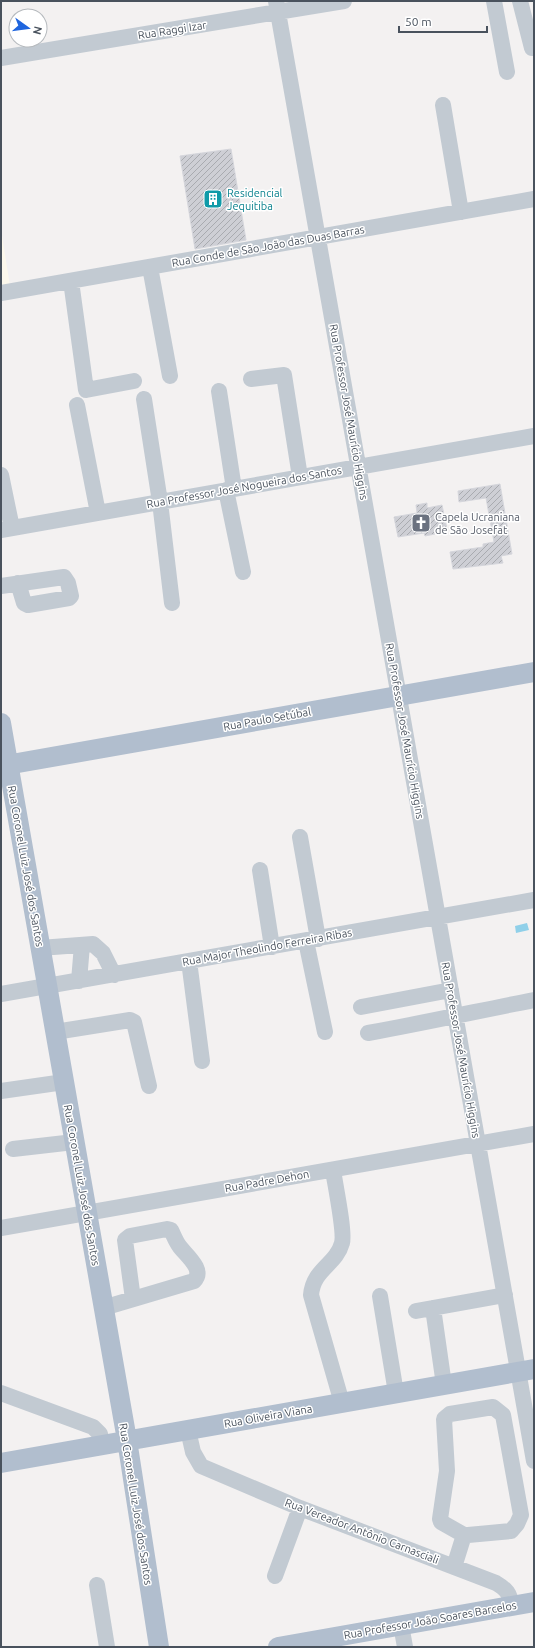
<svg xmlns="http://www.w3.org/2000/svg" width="535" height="1648" viewBox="0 0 535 1648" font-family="Ubuntu,sans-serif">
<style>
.commercial{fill:#fcf8ec}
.water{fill:#90d0e9}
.building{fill:url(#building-hatch);stroke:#d5d6dc}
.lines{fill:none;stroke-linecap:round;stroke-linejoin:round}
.minor{stroke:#c2cad2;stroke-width:16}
.major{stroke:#b1bece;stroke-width:20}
.labels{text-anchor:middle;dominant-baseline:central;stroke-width:3;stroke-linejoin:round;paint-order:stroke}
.street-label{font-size:11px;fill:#49525d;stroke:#fff}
.culture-label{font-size:11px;fill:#0d838f;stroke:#fff;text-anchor:start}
.worship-label{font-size:11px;fill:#5b616d;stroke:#fff;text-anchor:start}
</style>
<defs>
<pattern id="building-hatch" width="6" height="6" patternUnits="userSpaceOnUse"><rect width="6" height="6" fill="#cecfd5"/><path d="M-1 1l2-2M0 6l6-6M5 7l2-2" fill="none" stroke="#a9abb0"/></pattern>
</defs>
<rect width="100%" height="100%" fill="#f3f1f1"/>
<!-- commercial -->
<path class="commercial" d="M1 229 10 286 1 287Z"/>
<!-- water -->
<path class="water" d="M527 923 529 930 516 933 515 926Z"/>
<!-- building -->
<path class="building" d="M231 149 246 240 195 249 180 156Z
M500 484 512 554 501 556 503 563 453 569 450 552 483 547V544L494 542 486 498 459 502 458 491Z
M427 503V508L442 505 447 529 434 531 435 534 425 536 424 533 398 537 394 517 417 513 416 505Z"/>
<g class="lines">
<!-- minor -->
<path class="minor" d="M276 1 534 1461
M494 1 507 72
M520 1 532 48
M1 58 344 1
M443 105 461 212
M150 267 170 376
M71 281 86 390 134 381
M1 293 534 199
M251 379 284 375 300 477
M219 391 234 489
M144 399 160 502 172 603
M77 405 98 513
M1 475 12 528
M226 490 243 572
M1 530 534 436
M1 586 64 577 68 583 71 596 69 598 28 605 24 603 18 583
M300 837 318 939
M260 870 272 947
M306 941 325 1032
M40 948 93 944 103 953 114 975
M189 961 202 1061
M79 981 82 945
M1 994 534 900
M361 1007 451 990
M55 1032 130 1020 134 1022 149 1086
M368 1033C424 1023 478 1011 534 1000
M1 1091 64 1082
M13 1149 74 1142
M333 1170C335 1184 345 1232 342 1243 336 1265 313 1269 311 1295L342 1403
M1 1228 534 1134
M380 1296 396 1393
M103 1308 194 1281C205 1270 187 1256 180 1247 176 1242 174 1236 171 1230L167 1229 130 1236 125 1240 133 1299
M433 1308 444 1385
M416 1311 505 1295
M1 1393 93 1427 100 1434 102 1445
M493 1407 503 1415 521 1515 517 1524 511 1531 468 1535H464L441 1522 440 1519 447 1471 444 1419 450 1414Z
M188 1430 193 1452 201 1466 300 1508 496 1583C506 1589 511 1594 511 1606
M454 1567 464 1535
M275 1576 300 1508
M97 1585 107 1647
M401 1625 405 1647"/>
<!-- major -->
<path class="major" d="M1 723 127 1440 159 1647
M1 766 534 672
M1 1463 534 1369
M278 1647 534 1602"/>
</g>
<!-- icons -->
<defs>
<symbol id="building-square" viewBox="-11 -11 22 22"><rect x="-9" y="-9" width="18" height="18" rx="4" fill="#0f9aa8" stroke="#fff"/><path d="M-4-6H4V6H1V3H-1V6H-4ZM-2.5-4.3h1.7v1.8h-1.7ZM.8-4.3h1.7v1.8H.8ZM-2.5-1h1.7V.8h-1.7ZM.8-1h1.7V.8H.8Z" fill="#fff"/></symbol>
<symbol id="church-square" viewBox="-11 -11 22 22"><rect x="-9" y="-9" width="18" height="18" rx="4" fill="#6b7280" stroke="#fff"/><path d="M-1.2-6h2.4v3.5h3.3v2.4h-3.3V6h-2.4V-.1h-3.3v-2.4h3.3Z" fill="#fff"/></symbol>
</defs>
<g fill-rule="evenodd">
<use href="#building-square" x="202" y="188" width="22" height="22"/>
<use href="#church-square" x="410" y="512" width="22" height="22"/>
</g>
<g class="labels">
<!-- street labels -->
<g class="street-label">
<text transform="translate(172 30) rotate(-9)">Rua Raggi Izar</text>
<text transform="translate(268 246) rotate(-10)">Rua Conde de São João das Duas Barras</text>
<text transform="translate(349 412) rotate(80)">Rua Professor José Maurício Higgins</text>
<text transform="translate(244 487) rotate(-10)">Rua Professor José Nogueira dos Santos</text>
<text transform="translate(267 719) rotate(-10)">Rua Paulo Setúbal</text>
<text transform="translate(405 731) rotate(80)">Rua Professor José Maurício Higgins</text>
<text transform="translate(26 866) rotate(80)">Rua Coronel Luiz José dos Santos</text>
<text transform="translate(267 947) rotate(-10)">Rua Major Theolindo Ferreira Ribas</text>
<text transform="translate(461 1050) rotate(80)">Rua Professor José Maurício Higgins</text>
<text transform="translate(267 1181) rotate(-10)">Rua Padre Dehon</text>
<text transform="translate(82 1185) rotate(80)">Rua Coronel Luiz José dos Santos</text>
<text transform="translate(268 1416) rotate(-10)">Rua Oliveira Viana</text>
<text transform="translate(136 1504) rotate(81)">Rua Coronel Luiz José dos Santos</text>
<text transform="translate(362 1531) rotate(21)">Rua Vereador Antônio Carnasciali</text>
<text transform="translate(430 1620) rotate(-10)">Rua Professor João Soares Barcelos</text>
</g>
<!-- culture labels -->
<g class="culture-label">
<text x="227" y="193">Residencial<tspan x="227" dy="13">Jequitiba</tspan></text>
</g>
<!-- worship labels -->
<g class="worship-label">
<text x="435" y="517">Capela Ucraniana<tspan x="435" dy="13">de São Josefat</tspan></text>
</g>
</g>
<!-- border -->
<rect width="535" height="1648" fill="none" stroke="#49525d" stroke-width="4"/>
<!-- north arrow -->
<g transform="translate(28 28) rotate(104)"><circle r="19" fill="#ffffff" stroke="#b6babe"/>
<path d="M0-3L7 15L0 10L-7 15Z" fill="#1f65de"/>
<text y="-6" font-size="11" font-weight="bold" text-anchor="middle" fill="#49525d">N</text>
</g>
<!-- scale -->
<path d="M399 26v6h88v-6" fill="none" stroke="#49525d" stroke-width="2"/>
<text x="405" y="26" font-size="12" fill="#49525d" stroke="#ffffff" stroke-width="3" paint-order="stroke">50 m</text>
</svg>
